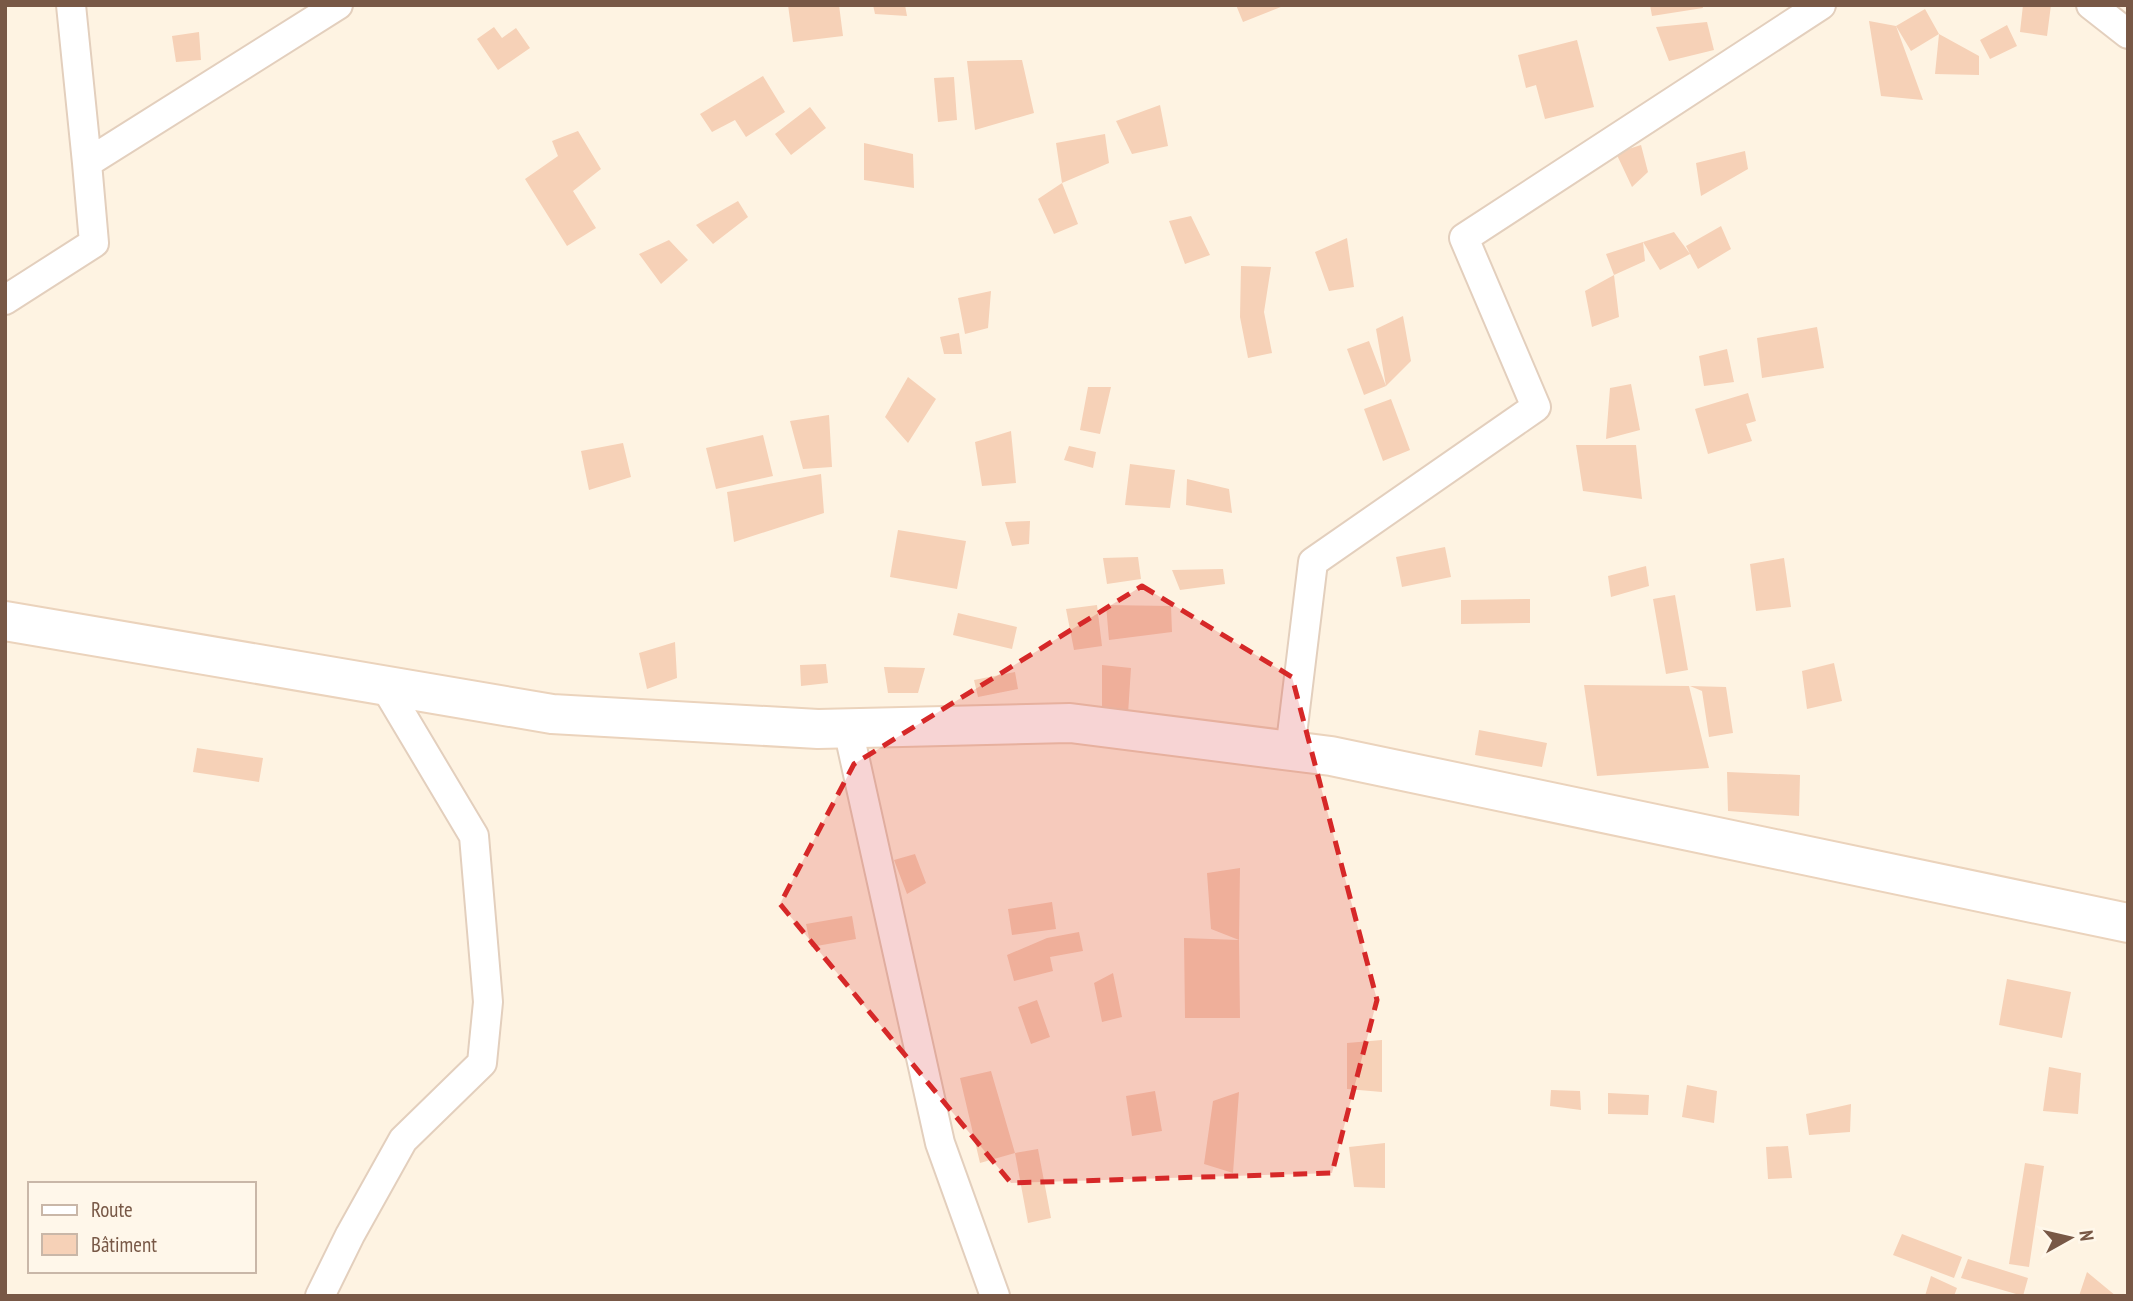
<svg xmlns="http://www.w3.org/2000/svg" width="2133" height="1301" viewBox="0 0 2133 1301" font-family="'PT Sans Narrow',sans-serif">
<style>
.building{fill:#f6d1b7}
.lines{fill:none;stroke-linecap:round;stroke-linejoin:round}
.street-casing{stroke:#e3cfbd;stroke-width:32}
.secondary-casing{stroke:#ebd3bc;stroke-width:42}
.street{stroke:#fff;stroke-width:28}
.secondary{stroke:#fff;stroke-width:38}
.marked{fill:#d62828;fill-opacity:0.2;stroke:#d62828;stroke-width:5;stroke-dasharray:14 9;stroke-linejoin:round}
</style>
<rect width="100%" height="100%" fill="#fef3e2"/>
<!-- building -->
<path class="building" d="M788 5H839L843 36 793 42Z
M873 5H905L907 16 875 14Z
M1236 5H1286L1243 22Z
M1650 5H1702L1703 8 1652 16Z
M2023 5H2051L2047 36 2020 32Z
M1925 9 1939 34 1911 51 1896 26 1923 100 1881 96 1869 21 1896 26Z
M1707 22 1714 50 1669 61 1656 27Z
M2007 25 2017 46 1990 59 1980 40Z
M494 27 502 38 516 28 530 48 498 70 477 39Z
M199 32 201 60 176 62 172 36Z
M1939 34 1979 56V75L1935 74Z
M1577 40 1594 107 1545 119 1536 85 1526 88 1518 55Z
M1022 60 1034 113 975 130 967 61Z
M763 76 785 112 746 137 735 120 712 132 700 114Z
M954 77 957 120 938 122 934 78Z
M1160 105 1168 146 1132 154 1116 121Z
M810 107 826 128 791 155 775 134Z
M578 131 601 169 573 191 596 228 567 246 525 179 558 156 552 141Z
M1105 134 1109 163 1062 183 1056 143Z
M864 143 913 154 914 188 864 180Z
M1641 145 1648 172 1632 187 1616 153Z
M1745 151 1748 169 1701 196 1696 163Z
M1062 183 1078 224 1054 234 1038 199Z
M738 201 748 217 713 244 696 225Z
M1191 216 1210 255 1185 264 1169 221Z
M1721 226 1731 249 1698 269 1690 254 1660 270 1643 242 1674 232 1690 254 1686 246Z
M1347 238 1354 287 1329 291 1315 252Z
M669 240 688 260 661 284 639 254Z
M1643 242 1645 261 1614 275 1606 254Z
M1241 266 1271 267 1264 312 1272 353 1248 358 1240 317Z
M1614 275 1619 317 1592 327 1585 291Z
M991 291 988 328 965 334 958 298Z
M1403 316 1411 361 1386 386 1364 395 1347 349 1369 341 1386 386 1376 329Z
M1817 327 1824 368 1762 378 1757 338Z
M959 333 962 354H944L940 337Z
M1727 349 1734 382 1704 386 1699 356Z
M908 377 936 399 908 443 885 417Z
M1631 384 1640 430 1606 439 1610 388Z
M1088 387H1111L1100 434 1080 430Z
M1748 393 1756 421 1746 424 1752 441 1708 454 1695 409Z
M1391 399 1410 450 1383 461 1364 409Z
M829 415 832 467 803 469 790 421Z
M1011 431 1016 483 982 486 975 442Z
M763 435 773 476 716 489 706 448Z
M623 443 631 477 589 490 581 451Z
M1576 445H1636L1642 499 1583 491Z
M1069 446 1096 452 1093 468 1064 460Z
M1130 464 1175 470 1170 508 1125 505Z
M821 474 824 513 734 542 727 492Z
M1187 479 1229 489 1232 513 1186 505Z
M1030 521 1029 544 1012 546 1005 522Z
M898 530 966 541 957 589 890 577Z
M1445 547 1451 577 1402 587 1396 557Z
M1138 557 1141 579 1107 584 1103 558Z
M1784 558 1791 607 1756 611 1750 564Z
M1646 566 1649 586 1611 597 1608 576Z
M1223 569 1225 584 1180 590 1172 570Z
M1675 595 1688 670 1666 674 1653 599Z
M1530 599V623L1461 624V600Z
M1097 605 1102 646 1074 650 1066 609Z
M1106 605 1171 606 1172 632 1109 640Z
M958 613 1017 627 1012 649 953 635Z
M675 642 677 678 647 689 639 653Z
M1834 663 1842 701 1807 709 1802 671Z
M826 664 828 683 801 686 800 665Z
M1102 665 1131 668 1128 714 1102 713Z
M884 667 925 668 918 693H888Z
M1015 672 1018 689 978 697 974 680Z
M1584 685 1689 686 1709 768 1597 776Z
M1690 686 1726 687 1733 733 1709 737 1702 691Z
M1479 730 1547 743 1542 767 1475 755Z
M197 748 263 758 259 782 193 772Z
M1727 772 1800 775 1799 816 1728 811Z
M915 854 926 883 907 894 894 860Z
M1240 868 1239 940 1211 929 1207 873Z
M1052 902 1056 929 1012 935 1008 909Z
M852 916 856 939 811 947 806 924Z
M1079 932 1083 951 1050 957 1053 971 1014 981 1007 955 1047 938Z
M1184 938 1239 940 1240 1018H1185Z
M1113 973 1122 1017 1102 1022 1094 983Z
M2007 979 2071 992 2062 1038 1999 1025Z
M1037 1000 1050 1037 1031 1044 1018 1007Z
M1382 1040V1092L1347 1089V1043Z
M2049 1067 2081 1073 2078 1114 2043 1111Z
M991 1071 1015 1153 980 1163 960 1078Z
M1687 1085 1717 1091 1714 1123 1682 1117Z
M1551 1090 1580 1091 1581 1110 1550 1106Z
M1155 1091 1162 1131 1132 1136 1126 1096Z
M1239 1092 1233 1173 1204 1164 1213 1101Z
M1608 1093 1649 1095 1648 1115 1608 1114Z
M1851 1104 1850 1132 1809 1135 1806 1114Z
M1385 1143V1188L1354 1187 1349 1147Z
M1788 1146 1792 1178 1768 1179 1766 1147Z
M1038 1149 1051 1218 1028 1223 1015 1153Z
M2025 1163 2044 1166 2029 1267 2009 1264Z
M1902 1234 1962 1257 1954 1278 1893 1255Z
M1968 1259 2028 1278 2023 1296 1961 1278Z
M2087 1272 2116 1296H2079Z
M1931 1276 1957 1288 1954 1296H1925Z"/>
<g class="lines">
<defs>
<path id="street" d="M71 5 87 163
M2091 5 2128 34
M5 300 94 243 87 163 338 5
M848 729 940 1143 995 1296
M1290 751 1313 562 1536 407 1464 238 1821 5
M320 1296 350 1235 403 1140 482 1063 488 1002 474 836 384 685"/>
<path id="secondary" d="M5 621 552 714 818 729 1070 723 1331 756 2128 923"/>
</defs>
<!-- street casing -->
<use href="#street" class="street-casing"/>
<!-- secondary casing -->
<use href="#secondary" class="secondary-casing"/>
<!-- street -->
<use href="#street" class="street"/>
<!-- secondary -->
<use href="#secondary" class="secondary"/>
</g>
<!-- marked area -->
<path class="marked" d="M1142 586 1292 677 1377 1000 1332 1173 1011 1183 780 904 854 764Z"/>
<!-- border -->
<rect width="2133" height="1301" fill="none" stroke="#785846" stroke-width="14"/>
<!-- legend -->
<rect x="28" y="1182" width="228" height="91" fill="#fff7ea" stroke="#c9b7a8" stroke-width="2"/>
<rect x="42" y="1205" width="35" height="10" fill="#ffffff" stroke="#c9b7a8" stroke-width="2"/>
<text x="91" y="1217" font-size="21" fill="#785846">Route</text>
<rect x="42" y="1234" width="35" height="21" fill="#f6d1b7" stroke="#c9b7a8" stroke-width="2"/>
<text x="91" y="1252" font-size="21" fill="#785846">Bâtiment</text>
<!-- north arrow -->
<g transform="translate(2070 1238) rotate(82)" stroke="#fff7ea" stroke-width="5" paint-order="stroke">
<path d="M0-5L12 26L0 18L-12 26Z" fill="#785846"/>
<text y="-10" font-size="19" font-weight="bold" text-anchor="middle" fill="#785846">N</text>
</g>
</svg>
